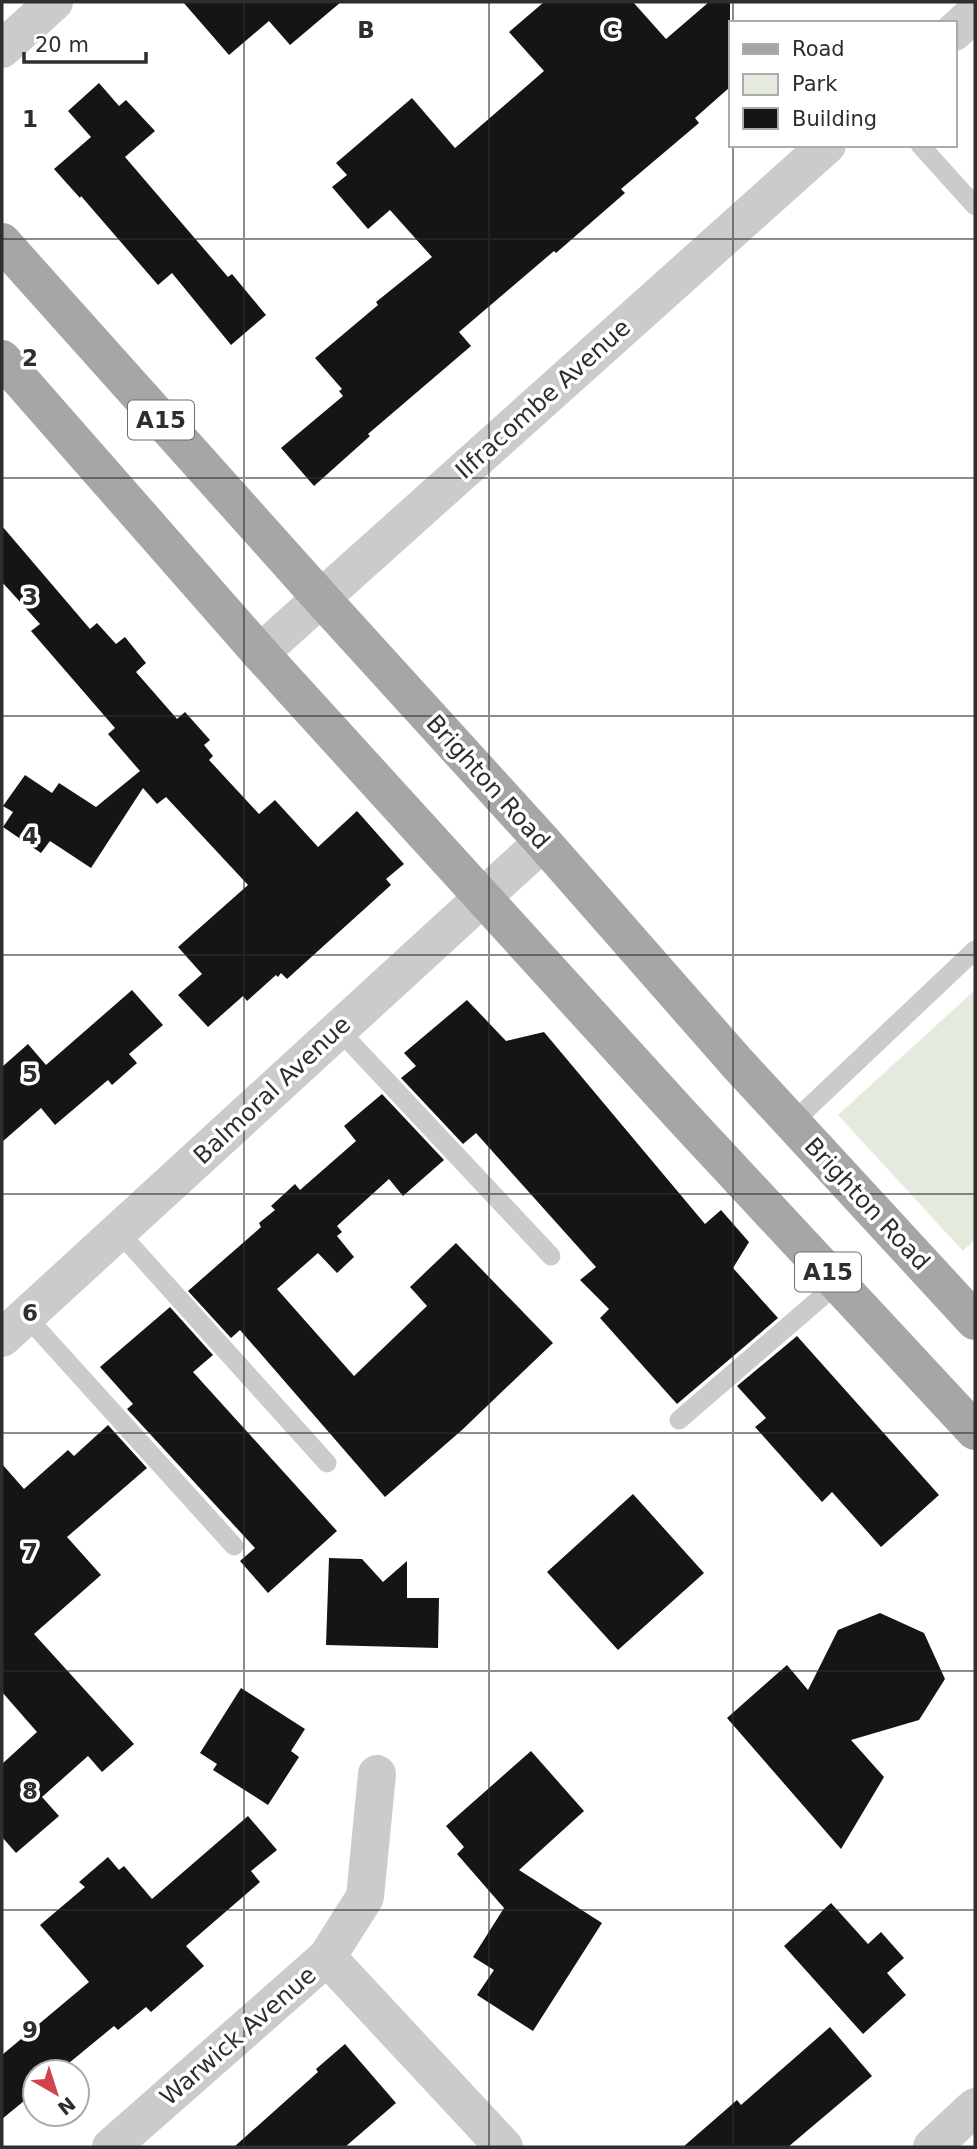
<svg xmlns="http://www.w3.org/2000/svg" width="977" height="2149" viewBox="0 0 977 2149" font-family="'DejaVu Sans',sans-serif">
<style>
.green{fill:#e4eadd}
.building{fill:#151515}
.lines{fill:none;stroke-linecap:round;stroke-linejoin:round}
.lane{stroke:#cbcbcb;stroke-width:19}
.street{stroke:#cbcbcb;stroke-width:38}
.primary{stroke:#a6a6a6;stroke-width:38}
.grid{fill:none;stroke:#2e2e2e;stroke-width:2;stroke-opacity:0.55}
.labels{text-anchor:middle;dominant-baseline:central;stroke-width:7;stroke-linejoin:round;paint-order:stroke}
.shield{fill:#fff;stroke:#6d6d6d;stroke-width:2}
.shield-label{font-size:23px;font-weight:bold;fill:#2e2e2e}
.street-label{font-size:24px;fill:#2e2e2e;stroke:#fff}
.grid-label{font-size:23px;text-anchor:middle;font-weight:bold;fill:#2e2e2e;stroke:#fff;stroke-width:7;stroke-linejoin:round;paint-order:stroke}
</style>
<rect width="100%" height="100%" fill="#fff"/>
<!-- green -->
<path class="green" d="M975 990V1239L963 1251 838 1115Z"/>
<!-- building -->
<path class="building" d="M183 2H341L290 45 269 21 229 55Z
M544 2H633L666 39 709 2H730V87L695 118 699 123 621 189 625 193 556 253 554 251 459 332 471 346 368 434 370 436 314 486 281 448 343 396 339 391 342 389 315 358 378 305 376 302 432 257 390 210 368 229 332 187 347 175 336 163 412 98 455 148 544 71 509 32Z
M99 83 119 106 126 100 155 131 125 157 228 277 232 274 266 315 231 345 172 273 158 285 81 196 80 198 54 169 91 137 68 111Z
M2 526 90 629 97 623 116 644 125 637 146 663 136 672 177 719 185 712 210 740 204 745 213 756 209 760 259 814 275 800 318 847 357 811 404 864 386 879 391 885 287 979 281 973 278 977 276 975 247 1001 243 996 208 1027 178 995 202 974 178 947 248 885 166 797 157 804 143 788 91 868 50 841 41 853 3 827 13 812 3 806 25 775 52 793 59 783 96 807 140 771 108 734 115 728 31 631 40 624 2 582Z
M132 990 163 1025 129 1054 137 1063 112 1085 108 1080 55 1125 41 1108 2 1142V1067L28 1044 46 1065Z
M467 1000 506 1041 544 1032 705 1224 721 1210 749 1242 733 1268 778 1318 677 1404 600 1318 609 1309 580 1280 596 1267 476 1133 463 1144 401 1078 416 1066 404 1053Z
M382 1094 444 1160 403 1196 389 1179 337 1226 342 1232 337 1236 354 1257 337 1273 318 1253 277 1289 354 1376 427 1306 410 1287 456 1243 553 1343 462 1430 385 1497 240 1330 231 1338 188 1291 261 1227 259 1223 275 1210 271 1206 295 1184 300 1190 356 1141 344 1126Z
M170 1307 213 1355 193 1372 337 1531 268 1593 240 1561 255 1548 127 1409 133 1404 100 1367Z
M797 1336 939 1495 881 1547 832 1492 822 1502 755 1427 766 1418 737 1386Z
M108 1425 147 1468 67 1537 101 1575 34 1634 134 1744 102 1772 88 1756 42 1797 59 1816 16 1853 2 1837V1764L37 1732 2 1692V1464L24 1489 68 1450 74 1456Z
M633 1494 704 1573 618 1650 547 1572Z
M329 1558 362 1559 383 1582 407 1561V1598H439L438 1648 326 1645Z
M880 1613 924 1633 945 1679 919 1720 851 1740 884 1777 841 1849 727 1718 787 1665 808 1690 838 1630Z
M241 1688 305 1729 291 1751 299 1757 268 1805 213 1770 217 1764 200 1753Z
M531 1751 584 1811 519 1870 602 1923 533 2031 477 1995 494 1970 473 1957 504 1908 457 1854 464 1847 446 1826Z
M248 1816 277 1850 251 1871 260 1882 186 1946 204 1966 151 2012 146 2007 118 2030 114 2026 58 2072H35V2092L2 2119V2055L89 1982 40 1925 85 1887 79 1882 108 1857 119 1870 124 1866 152 1899Z
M831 1903 868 1944 881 1932 904 1958 887 1973 906 1995 863 2034 784 1946Z
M830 2027 872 2076 788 2147H683L737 2100 741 2105Z
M345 2044 396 2103 345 2147H234L318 2072 316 2069Z"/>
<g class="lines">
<!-- lane -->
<path class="lane" d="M920 145 975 206
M338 1029 551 1256
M792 1123 975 950
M118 1231 327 1463
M26 1316 234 1546
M679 1420 838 1283"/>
<!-- street -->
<path class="street" d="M954 32 975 13
M2 49 54 2
M260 653 827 145
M2 1338 543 842
M327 1957 365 1897 377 1774
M111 2147 327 1957 504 2147
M932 2147 975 2107"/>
<!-- primary -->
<path class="primary" d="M2 242 320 597 543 842 737 1063 975 1321
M2 359 260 653 680 1114 975 1431"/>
</g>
<!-- grid -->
<path class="grid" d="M244 2V2147M489 2V2147M733 2V23M733 145V2147M2 239H975M2 478H975M2 716H975M2 955H975M2 1194H975M2 1433H975M2 1671H975M2 1910H975"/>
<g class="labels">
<!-- shield labels -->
<g class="shield">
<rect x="128" y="400.5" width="66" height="39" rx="5"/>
<rect x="795" y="1252.5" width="66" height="39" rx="5"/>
</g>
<g class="shield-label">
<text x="161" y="420">A15</text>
<text x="828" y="1272">A15</text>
</g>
<!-- street labels -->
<g class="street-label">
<text transform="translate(543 399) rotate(-42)">Ilfracombe Avenue</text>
<text transform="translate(488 782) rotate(48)">Brighton Road</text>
<text transform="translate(272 1090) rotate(-43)">Balmoral Avenue</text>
<text transform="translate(867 1204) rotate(47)">Brighton Road</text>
<text transform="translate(238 2036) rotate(-41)">Warwick Avenue</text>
</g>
</g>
<g class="grid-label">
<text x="366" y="38">B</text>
<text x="611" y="38">C</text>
<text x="30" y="127">1</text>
<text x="30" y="366">2</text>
<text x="30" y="605">3</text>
<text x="30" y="844">4</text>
<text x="30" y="1082">5</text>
<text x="30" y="1321">6</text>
<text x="30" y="1560">7</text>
<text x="30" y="1799">8</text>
<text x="30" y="2038">9</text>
</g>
<!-- border -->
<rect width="977" height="2149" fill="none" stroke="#2e2e2e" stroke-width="7"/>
<!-- legend -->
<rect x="729" y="21" width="228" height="126" fill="#ffffff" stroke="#ababab" stroke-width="2"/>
<rect x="743" y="44" width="35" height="10" fill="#a6a6a6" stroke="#ababab" stroke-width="2"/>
<text x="792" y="56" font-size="21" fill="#2e2e2e">Road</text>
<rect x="743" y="74" width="35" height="21" fill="#e4eadd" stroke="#ababab" stroke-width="2"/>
<text x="792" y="91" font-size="21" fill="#2e2e2e">Park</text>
<rect x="743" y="108" width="35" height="21" fill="#151515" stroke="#ababab" stroke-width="2"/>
<text x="792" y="126" font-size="21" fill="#2e2e2e">Building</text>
<!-- north arrow -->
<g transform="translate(56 2093) rotate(141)"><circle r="33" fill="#ffffff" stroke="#ababab" stroke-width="2"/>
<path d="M0-5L12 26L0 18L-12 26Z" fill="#d1444e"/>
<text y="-10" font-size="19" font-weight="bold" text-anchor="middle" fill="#2e2e2e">N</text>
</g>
<!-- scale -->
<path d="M24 52v10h122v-10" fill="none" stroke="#2e2e2e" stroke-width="3.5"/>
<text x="35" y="52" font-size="21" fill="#2e2e2e" stroke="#ffffff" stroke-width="5" paint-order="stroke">20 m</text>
</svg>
